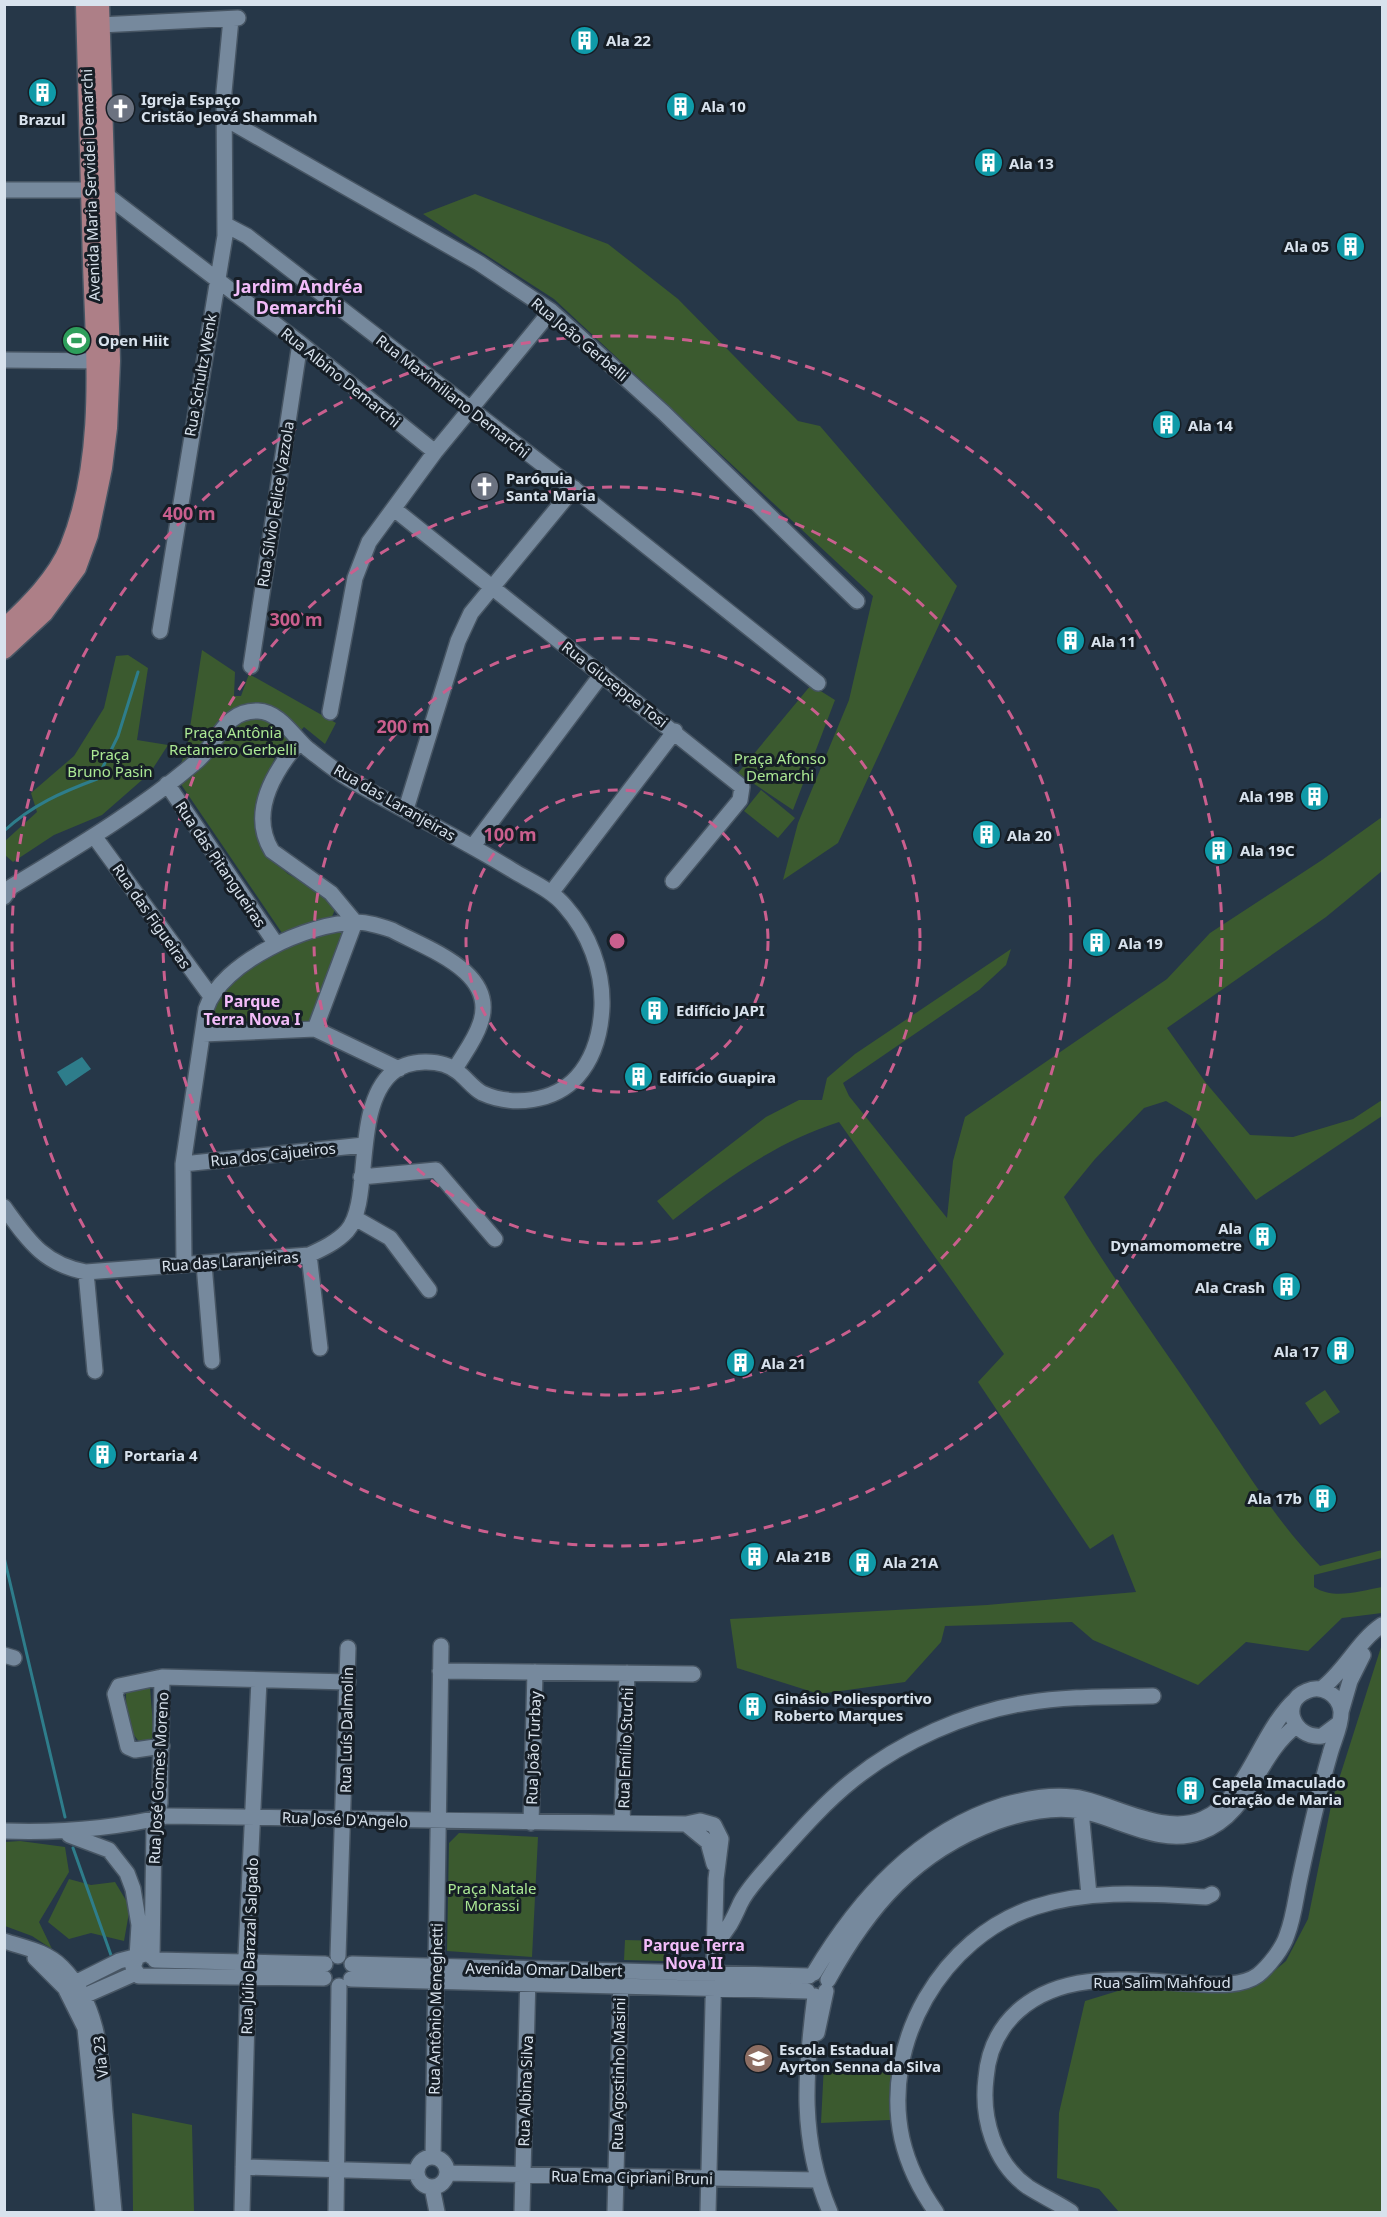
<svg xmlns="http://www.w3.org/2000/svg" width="1387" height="2217" viewBox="0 0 1387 2217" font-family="'Noto Sans',sans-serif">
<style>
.green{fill:#3b5a2f}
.water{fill:#2e7d8b}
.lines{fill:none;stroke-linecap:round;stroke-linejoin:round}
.stream{stroke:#2e7d8b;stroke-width:3}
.minor-casing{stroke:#475563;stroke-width:18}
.major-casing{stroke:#475563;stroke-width:21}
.minor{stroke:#76899d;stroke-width:15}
.major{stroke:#ad7f87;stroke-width:18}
.ring{fill:none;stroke:#ca5f8e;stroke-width:3;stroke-dasharray:10 8}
.labels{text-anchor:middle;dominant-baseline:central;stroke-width:6;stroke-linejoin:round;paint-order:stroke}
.poi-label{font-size:15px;font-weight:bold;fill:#d8e2ed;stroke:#161e26;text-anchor:start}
.street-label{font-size:15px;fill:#d8e2ed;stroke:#161e26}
.park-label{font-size:15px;fill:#abe894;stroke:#161e26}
.neighbourhood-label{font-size:16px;font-weight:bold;fill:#f2bcf9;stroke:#161e26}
.quarter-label{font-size:18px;font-weight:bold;fill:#f2bcf9;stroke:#161e26}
.centre{fill:#ca5f8e;stroke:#161e26;stroke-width:3}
.ring-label{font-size:18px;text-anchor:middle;font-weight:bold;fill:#ca5f8e;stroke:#161e26;stroke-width:6;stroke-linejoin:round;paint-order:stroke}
</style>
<rect width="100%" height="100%" fill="#263748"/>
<!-- green -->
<path class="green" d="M475 194 608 244 678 299 798 421 820 426 957 586 838 843 783 880 798 823 849 700 873 596 554 299 423 214Z
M202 650 235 672 234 696H241L249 674 336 723 325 744 304 727 275 757 259 801 276 863 288 874 318 890 336 907 331 919 310 922 282 933 176 777 187 747Z
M128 655 148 668 137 740 168 745 150 773 102 815 54 835 13 862 5 855V841L37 812 31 793 74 756 104 708 116 656Z
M811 685 835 700 793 810 738 773Z
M761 790 795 818 778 838 744 811Z
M1382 817V871L1326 917 1167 1028 1206 1083 1250 1135 1293 1137 1353 1119 1382 1100V1116L1256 1200 1191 1116 1166 1101 1144 1108 1095 1159 1064 1197C1106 1270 1156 1337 1203 1407 1240 1461 1274 1519 1320 1566L1382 1550V1558L1314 1575V1587C1334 1600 1360 1591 1382 1587V1613L1342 1618 1308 1651 1246 1642 1198 1685 1093 1640 1072 1622 945 1626 941 1642 905 1682 819 1694 737 1668 730 1619 987 1605 1136 1592 1113 1534 1090 1549 978 1382 1004 1354 839 1122C776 1142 724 1180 673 1220L657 1201 766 1117 799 1100H822L827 1078 855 1054 1011 949 1006 965 979 990 843 1083 849 1096 947 1218 953 1161 965 1117 1167 979 1210 933 1322 860Z
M345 932 312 1021 212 1022 216 992C255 965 296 935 345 932Z
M1325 1390 1340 1412 1320 1425 1305 1403Z
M1382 1644V2212H1119L1099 2189 1057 2178 1059 2113 1085 2001 1121 1990 1255 1987 1286 1961 1308 1919 1332 1801Z
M137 1686 150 1687 154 1738 140 1742C127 1731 126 1708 126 1692Z
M459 1833 538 1837 532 1957 447 1951 449 1843Z
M20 1841 65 1847 69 1872 39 1922 52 1949 32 1936 5 1926V1842Z
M69 1879 91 1885 115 1882 130 1907 124 1941 91 1933 69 1939 48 1922Z
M625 1940 664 1941V1961L624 1960Z
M824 2064 894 2074 890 2120 821 2123Z
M132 2113 192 2125 194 2212H133Z"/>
<!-- water -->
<path class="water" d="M82 1057 91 1069 66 1086 57 1072Z"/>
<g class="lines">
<!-- stream -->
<path class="stream" d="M4 831C32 805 62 792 97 779L118 736 138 672
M4 1557 65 1817
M73 1848 112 1958"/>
<defs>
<path id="minor" d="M100 25 238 18
M226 119 479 263 551 311 664 413 857 601
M4 190H90L105 194 300 343 435 452
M226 225 247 236 586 498 818 683
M4 360 106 361
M394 509 742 787 740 800 673 881
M160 631 225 236 224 92 231 19
M251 666 300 343
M330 712 355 578 369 542 435 452 551 311
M300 741C275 770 248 812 272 851L331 893 355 922
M167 784 276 944
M406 809 458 641 471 613 574 488
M94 836 210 995
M473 846 602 674
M551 893 675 731
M4 897 11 887C75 848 141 809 197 761 219 742 224 710 258 711 280 712 293 736 308 749 321 759 335 771 349 779 403 811 459 837 512 870 530 881 552 890 565 906 589 933 603 970 602 1006 601 1031 594 1058 577 1077 554 1102 513 1107 482 1093 473 1088 466 1078 458 1072 441 1058 408 1059 392 1073 352 1108 373 1202 347 1231 337 1242 322 1249 309 1255L86 1272C43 1264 28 1240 4 1207
M315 1029 355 922
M203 1034 315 1029 399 1069
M183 1164 364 1145
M361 1177 436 1170 495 1239
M355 1218 390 1238 429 1290
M309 1255 320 1348
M204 1264 212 1361
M184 1265 183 1164 206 1009C221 962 309 923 356 922 368 922 380 926 392 930 427 949 499 972 480 1024 475 1040 463 1055 455 1069
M86 1272 95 1371
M4 1655 14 1658
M440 1671 693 1674
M1321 1689C1345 1671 1358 1641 1382 1625
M1341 1712 1350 1681 1363 1655
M162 1746 135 1750 128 1747 115 1694 119 1686 162 1677
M1080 1801 1089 1895
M622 1822 627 1673
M531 1823 535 1672
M686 1824 708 1842 714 1864
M4 1831C60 1833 112 1829 167 1816L686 1824 700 1821 714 1825 721 1839 716 1879 708 2212
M69 1835 109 1850 127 1873 133 1889 139 1925 137 1957 133 1967 139 1976 324 1978
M4 1941C25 1948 46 1951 62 1967 101 2006 101 2061 105 2112 108 2146 111 2179 114 2212
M716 1942C728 1930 733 1920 740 1904 747 1889 762 1874 773 1861 798 1833 823 1804 853 1780 900 1742 967 1712 1026 1703 1068 1696 1111 1697 1153 1696
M338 1956 348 1648
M152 1957 154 1828 160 1803 162 1677 348 1682
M35 1958 65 1988 85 2028 103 2212
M155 1960 325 1964
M352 1964 809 1976
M814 1973C859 1898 918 1832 1004 1805 1029 1798 1058 1793 1084 1799 1121 1808 1166 1835 1203 1819 1246 1801 1260 1731 1296 1699
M351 1979 807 1991
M828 1980C869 1906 915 1852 996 1822 1022 1813 1054 1806 1081 1811 1119 1818 1161 1847 1201 1832 1251 1814 1256 1756 1296 1726
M67 1987 119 1961 142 1955
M815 1996C805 2073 799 2139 830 2212
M75 2000 136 1973
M817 2033 826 1991
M417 2172a15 15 0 1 1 30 0a15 15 0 1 1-30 0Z
M433 2157 441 1646
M243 2167 416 2172
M447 2173 817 2180
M432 2187 437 2212
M242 2212 248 1976 246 1956 259 1680
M336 2212 339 1986
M522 2212 528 1975
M615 2212 621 1977
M936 2212C921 2191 908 2165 902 2139 881 2043 942 1937 1035 1907 1091 1889 1149 1894 1206 1897L1212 1894
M1071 2212C1058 2203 1042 2196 1028 2187 994 2163 981 2118 986 2078 988 2052 998 2029 1018 2011 1067 1967 1140 1982 1201 1984 1218 1985 1243 1986 1258 1975 1269 1966 1283 1948 1287 1935 1294 1917 1296 1896 1300 1878 1309 1836 1318 1795 1330 1754 1333 1742 1342 1724 1341 1711 1339 1695 1322 1684 1307 1691 1279 1702 1293 1739 1322 1736L1338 1724"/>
<path id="major" d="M4 628C29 605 56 578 69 547 105 458 95 356 92 263 90 177 88 91 85 4
M4 650 44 613 77 568 89 535 103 468 108 428 111 361 100 4"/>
</defs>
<!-- minor casing -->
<use href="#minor" class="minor-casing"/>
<!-- major casing -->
<use href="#major" class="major-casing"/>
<!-- minor -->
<use href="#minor" class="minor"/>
<!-- major -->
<use href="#major" class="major"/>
</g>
<!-- distance rings -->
<g class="ring">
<circle cx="617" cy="941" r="151"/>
<circle cx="617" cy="941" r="303"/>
<circle cx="617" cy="941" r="454"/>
<circle cx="617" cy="941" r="605"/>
</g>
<!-- icons -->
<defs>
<symbol id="building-disc" viewBox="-11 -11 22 22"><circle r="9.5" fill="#0f9aa8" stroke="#161e26"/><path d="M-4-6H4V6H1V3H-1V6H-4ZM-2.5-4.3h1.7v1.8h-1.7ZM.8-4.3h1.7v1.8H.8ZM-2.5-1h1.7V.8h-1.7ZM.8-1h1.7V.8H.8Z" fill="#fff"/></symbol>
<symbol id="church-disc" viewBox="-11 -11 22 22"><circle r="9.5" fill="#6b7280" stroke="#161e26"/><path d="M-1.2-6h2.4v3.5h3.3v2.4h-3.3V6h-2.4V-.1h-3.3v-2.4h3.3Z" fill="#fff"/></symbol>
<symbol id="stadium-disc" viewBox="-11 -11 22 22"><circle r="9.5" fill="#2e9e5b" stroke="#161e26"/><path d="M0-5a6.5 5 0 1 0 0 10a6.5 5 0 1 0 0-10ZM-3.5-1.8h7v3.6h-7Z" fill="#fff"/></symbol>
<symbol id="school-disc" viewBox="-11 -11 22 22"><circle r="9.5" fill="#8d6e63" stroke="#161e26"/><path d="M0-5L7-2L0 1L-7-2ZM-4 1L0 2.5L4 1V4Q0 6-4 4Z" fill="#fff"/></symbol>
</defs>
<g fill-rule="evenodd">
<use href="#building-disc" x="568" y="24" width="33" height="33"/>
<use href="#building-disc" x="26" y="76" width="33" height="33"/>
<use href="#building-disc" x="664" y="90" width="33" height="33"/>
<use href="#church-disc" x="104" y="92" width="33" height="33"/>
<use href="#building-disc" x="972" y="146" width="33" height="33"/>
<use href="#building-disc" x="1334" y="230" width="33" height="33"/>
<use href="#stadium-disc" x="60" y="324" width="33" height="33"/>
<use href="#building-disc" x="1150" y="408" width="33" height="33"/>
<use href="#church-disc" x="468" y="470" width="33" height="33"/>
<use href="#building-disc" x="1054" y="624" width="33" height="33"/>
<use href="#building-disc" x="1298" y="780" width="33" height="33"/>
<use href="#building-disc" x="970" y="818" width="33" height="33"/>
<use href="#building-disc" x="1202" y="834" width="33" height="33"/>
<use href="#building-disc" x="1080" y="926" width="33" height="33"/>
<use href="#building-disc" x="638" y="994" width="33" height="33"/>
<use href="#building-disc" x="622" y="1060" width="33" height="33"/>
<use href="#building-disc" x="1246" y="1220" width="33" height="33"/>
<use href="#building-disc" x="1270" y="1270" width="33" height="33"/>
<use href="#building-disc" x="1324" y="1334" width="33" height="33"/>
<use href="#building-disc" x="724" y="1346" width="33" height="33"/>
<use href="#building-disc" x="86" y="1438" width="33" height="33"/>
<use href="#building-disc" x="1306" y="1482" width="33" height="33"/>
<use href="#building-disc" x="738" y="1540" width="33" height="33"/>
<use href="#building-disc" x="846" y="1546" width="33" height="33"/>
<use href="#building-disc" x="736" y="1690" width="33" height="33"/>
<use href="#building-disc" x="1174" y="1774" width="33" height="33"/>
<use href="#school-disc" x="742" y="2042" width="33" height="33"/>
</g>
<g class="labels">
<!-- poi labels -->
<g class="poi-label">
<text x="606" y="40">Ala 22</text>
<text x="141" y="99">Igreja Espaço<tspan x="141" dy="17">Cristão Jeová Shammah</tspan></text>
<text x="701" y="106">Ala 10</text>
<text x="42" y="119" text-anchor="middle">Brazul</text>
<text x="1009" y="163">Ala 13</text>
<text x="1329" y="246" text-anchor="end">Ala 05</text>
<text x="98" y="340">Open Hiit</text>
<text x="1188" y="425">Ala 14</text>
<text x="506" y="478">Paróquia<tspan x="506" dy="17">Santa Maria</tspan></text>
<text x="1091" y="641">Ala 11</text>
<text x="1294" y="796" text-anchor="end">Ala 19B</text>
<text x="1007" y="835">Ala 20</text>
<text x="1240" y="850">Ala 19C</text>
<text x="1118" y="943">Ala 19</text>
<text x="676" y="1010">Edifício JAPI</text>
<text x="659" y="1077">Edifício Guapira</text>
<text x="1242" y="1228" text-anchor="end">Ala<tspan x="1242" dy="17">Dynamomometre</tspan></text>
<text x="1265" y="1287" text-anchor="end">Ala Crash</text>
<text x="1319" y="1351" text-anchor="end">Ala 17</text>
<text x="761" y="1363">Ala 21</text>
<text x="124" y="1455">Portaria 4</text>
<text x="1302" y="1498" text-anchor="end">Ala 17b</text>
<text x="776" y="1556">Ala 21B</text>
<text x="883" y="1562">Ala 21A</text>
<text x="774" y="1698">Ginásio Poliesportivo<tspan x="774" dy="17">Roberto Marques</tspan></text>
<text x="1212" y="1782">Capela Imaculado<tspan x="1212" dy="17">Coração de Maria</tspan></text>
<text x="779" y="2049">Escola Estadual<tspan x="779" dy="17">Ayrton Senna da Silva</tspan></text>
</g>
<!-- street labels -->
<g class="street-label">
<text transform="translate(90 185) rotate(-92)">Avenida Maria Servidei Demarchi</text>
<text transform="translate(580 339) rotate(40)">Rua João Gerbelli</text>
<text transform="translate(200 375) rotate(-80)">Rua Schultz Wenk</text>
<text transform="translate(341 377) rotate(39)">Rua Albino Demarchi</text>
<text transform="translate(453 396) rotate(38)">Rua Maximiliano Demarchi</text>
<text transform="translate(275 504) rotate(-81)">Rua Sílvio Felice Vazzola</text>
<text transform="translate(615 684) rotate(38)">Rua Giuseppe Tosi</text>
<text transform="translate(395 802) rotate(30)">Rua das Laranjeiras</text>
<text transform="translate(221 864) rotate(56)">Rua das Pitangueiras</text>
<text transform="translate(152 916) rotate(55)">Rua das Figueiras</text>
<text transform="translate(273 1154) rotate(-6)">Rua dos Cajueiros</text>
<text transform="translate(230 1261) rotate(-4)">Rua das Laranjeiras</text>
<text transform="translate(346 1730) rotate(-89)">Rua Luís Dalmolin</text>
<text transform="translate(533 1748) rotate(-88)">Rua João Turbay</text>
<text transform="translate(625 1748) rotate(-88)">Rua Emílio Stuchi</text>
<text transform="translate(158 1778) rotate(-87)">Rua José Gomes Moreno</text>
<text transform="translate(345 1819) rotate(2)">Rua José D'Angelo</text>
<text transform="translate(249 1946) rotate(-88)">Rua Júlio Barazal Salgado</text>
<text transform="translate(544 1969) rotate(1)">Avenida Omar Dalbert</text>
<text x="1162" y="1982">Rua Salim Mahfoud</text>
<text transform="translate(435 2009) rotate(-89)">Rua Antônio Meneghetti</text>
<text transform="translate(100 2057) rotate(-96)">Via 23</text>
<text transform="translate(618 2074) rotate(-89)">Rua Agostinho Masini</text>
<text transform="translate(525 2091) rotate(-88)">Rua Albina Silva</text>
<text transform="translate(632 2177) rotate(1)">Rua Ema Cipriani Bruni</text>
</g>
<!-- park labels -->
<g class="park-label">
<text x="233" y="732">Praça Antônia<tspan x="233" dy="17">Retamero Gerbelli</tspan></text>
<text x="110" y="754">Praça<tspan x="110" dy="17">Bruno Pasin</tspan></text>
<text x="780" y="758">Praça Afonso<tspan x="780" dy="17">Demarchi</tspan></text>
<text x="492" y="1888">Praça Natale<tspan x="492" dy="17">Morassi</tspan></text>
</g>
<!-- neighbourhood labels -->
<g class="neighbourhood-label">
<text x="252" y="1001">Parque<tspan x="252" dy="18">Terra Nova I</tspan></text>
<text x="694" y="1945">Parque Terra<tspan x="694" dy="18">Nova II</tspan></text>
</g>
<!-- quarter labels -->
<g class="quarter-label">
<text x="299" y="286">Jardim Andréa<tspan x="299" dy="21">Demarchi</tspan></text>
</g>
</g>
<circle cx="617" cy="941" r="9" class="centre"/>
<g class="ring-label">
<text x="189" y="520">400 m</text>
<text x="296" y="626">300 m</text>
<text x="403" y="733">200 m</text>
<text x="510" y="841">100 m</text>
</g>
<!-- border -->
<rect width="1387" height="2217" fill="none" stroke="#d8e2ed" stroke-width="12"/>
</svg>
